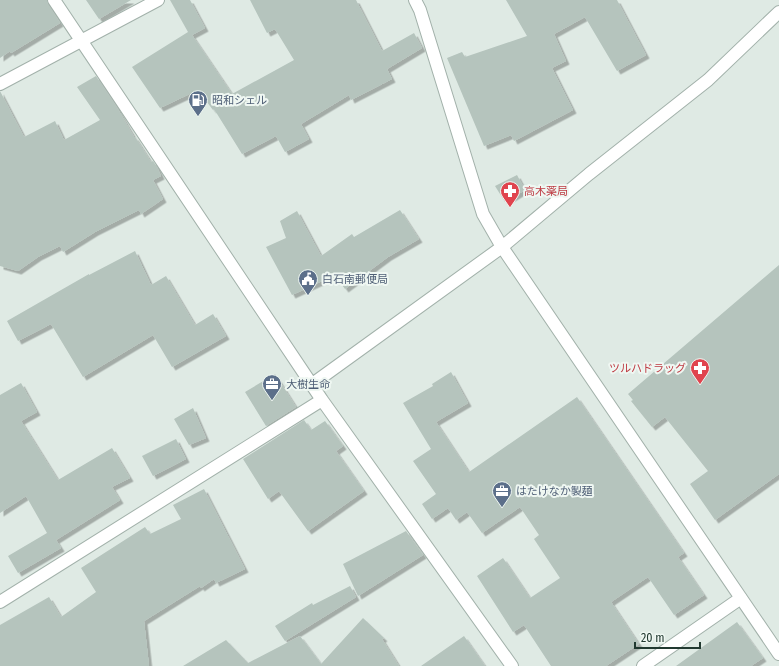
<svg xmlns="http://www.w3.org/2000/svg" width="779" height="666" viewBox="0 0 779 666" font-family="'Fira Sans Condensed','Noto Sans JP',sans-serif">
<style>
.building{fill:#b5c4bd;filter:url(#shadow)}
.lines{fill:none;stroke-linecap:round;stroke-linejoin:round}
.minor-casing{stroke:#a2b1aa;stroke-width:14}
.minor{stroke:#fff;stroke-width:12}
.labels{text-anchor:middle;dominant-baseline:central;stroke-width:4;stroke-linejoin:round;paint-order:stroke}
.service-label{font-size:11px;fill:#4e5e75;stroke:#eff7f2;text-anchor:start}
.health-label{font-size:11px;fill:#be3a42;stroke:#eff7f2;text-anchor:start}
</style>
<defs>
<filter id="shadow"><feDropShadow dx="3.5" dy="3.5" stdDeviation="0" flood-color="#0004"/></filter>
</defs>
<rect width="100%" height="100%" fill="#dfeae4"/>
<!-- building -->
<path class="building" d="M0 0H47L48 4 60 23 11 53 10 51 0 58Z
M86 0H131L99 19Z
M170 0H190L205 28 192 35 232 94 294 60 275 29 267 33 250 0H356L382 51 414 33 422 48 387 69 392 79 351 100 349 95 301 124 309 139 285 152 276 136 242 154 214 109 213 110 198 90 160 108 132 67 188 32Z
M506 0H617L646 55 617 71 585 17 554 34 566 61 552 68 573 110 514 141 511 135 484 146 447 58 462 52 465 57 527 36Z
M96 76 116 106 134 137H135L151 162 153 161 157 167 161 176 153 180 163 199 141 214 139 210 95 232 63 252 60 246 38 257 18 271 0 266V91L24 137 55 121 64 140 100 120 77 87Z
M517 175 525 190 505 202 495 186Z
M400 210 419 239 388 257 345 289 335 275 292 295 266 247 286 238 280 221 297 211 321 256 352 234 354 237Z
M135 251 151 285 166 276 195 325 213 314 226 336 172 367 153 335 83 377 51 324 18 341 7 321 89 274V275Z
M779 265V474L715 520 690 484 708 471 665 417 652 427 631 401 633 400 628 394Z
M451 372 468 403 436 422 469 472 577 397 684 553 678 557 704 595 674 615 648 577 611 602 639 644 606 666H551L524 625 513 632 477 576 503 558 530 598 560 578 534 539 539 535 520 507 482 533 467 512 456 520 448 508 432 519 422 504 436 494 413 461 431 449 403 403 433 386 432 384Z
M275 374 296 407 266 426 245 392Z
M21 383 37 412 21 421 58 480 112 448 130 478 112 487 120 500 56 540 61 548 18 573 8 556 47 533 26 496 0 513V395Z
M193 408 206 438 189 445 174 419Z
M304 420 311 430 325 421 343 446 336 451 364 491 308 531 279 491 268 499 243 459Z
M176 439 186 459 153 476 142 456Z
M204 489 245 569 216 583 214 579 201 588 200 586 144 621 149 666H0V625L49 597 61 617 96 592 81 568 145 527 150 534 181 519 173 505Z
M406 531 423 555 358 596 343 564Z
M350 586 356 597 285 641 275 626 312 603 313 605Z
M363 618 384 638 382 639 399 666H183L226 640 248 663 300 636 321 664Z
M737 622 763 658 751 666H676Z
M464 636 485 666H421Z"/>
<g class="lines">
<defs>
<path id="minor" d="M54 0 322 400 512 666
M415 0 420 10 483 214 502 247 779 654
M0 84 158 0
M311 385 502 247 589 174 708 80 779 12
M0 602 322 400
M643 666 741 598"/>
</defs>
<!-- minor casing -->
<use href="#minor" class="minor-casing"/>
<!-- minor -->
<use href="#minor" class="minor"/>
</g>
<!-- icons -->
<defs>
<symbol id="fuel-pin" viewBox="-11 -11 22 30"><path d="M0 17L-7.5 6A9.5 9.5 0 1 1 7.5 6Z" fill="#5c6f8a" stroke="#eff7f2"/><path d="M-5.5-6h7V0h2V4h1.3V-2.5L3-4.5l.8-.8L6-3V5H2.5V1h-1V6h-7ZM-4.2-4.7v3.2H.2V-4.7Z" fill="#fff"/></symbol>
<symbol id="pharmacy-pin" viewBox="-11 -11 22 30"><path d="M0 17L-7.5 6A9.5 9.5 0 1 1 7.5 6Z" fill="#e0444e" stroke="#eff7f2"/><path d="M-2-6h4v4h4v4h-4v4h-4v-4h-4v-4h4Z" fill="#fff"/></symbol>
<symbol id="civic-pin" viewBox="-11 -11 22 30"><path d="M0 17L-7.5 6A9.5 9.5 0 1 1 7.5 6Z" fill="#5c6f8a" stroke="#eff7f2"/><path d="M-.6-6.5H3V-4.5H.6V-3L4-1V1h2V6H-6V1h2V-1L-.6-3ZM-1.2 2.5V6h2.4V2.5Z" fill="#fff"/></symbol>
<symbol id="office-pin" viewBox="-11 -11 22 30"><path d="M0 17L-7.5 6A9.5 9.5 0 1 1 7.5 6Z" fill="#5c6f8a" stroke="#eff7f2"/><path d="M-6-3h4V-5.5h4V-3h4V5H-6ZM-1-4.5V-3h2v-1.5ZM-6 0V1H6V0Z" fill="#fff"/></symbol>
</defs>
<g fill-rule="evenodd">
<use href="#fuel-pin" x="187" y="89" width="22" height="30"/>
<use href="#pharmacy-pin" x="499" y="180" width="22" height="30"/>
<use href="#civic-pin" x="297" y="268" width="22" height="30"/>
<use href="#pharmacy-pin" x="689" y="357" width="22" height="30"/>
<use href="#office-pin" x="261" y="373" width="22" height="30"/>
<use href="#office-pin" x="491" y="480" width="22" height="30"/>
</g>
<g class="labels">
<!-- service labels -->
<g class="service-label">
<text x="212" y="100">昭和シェル</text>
<text x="322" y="279">白石南郵便局</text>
<text x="286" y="384">大樹生命</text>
<text x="516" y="491">はたけなか製麺</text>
</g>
<!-- health labels -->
<g class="health-label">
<text x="524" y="191">高木薬局</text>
<text x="686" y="368" text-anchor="end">ツルハドラッグ</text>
</g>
</g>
<!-- scale -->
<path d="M635 642v6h65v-6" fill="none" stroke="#213930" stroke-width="2"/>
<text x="641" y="642" font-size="12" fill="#213930" stroke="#eff7f2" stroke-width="3" paint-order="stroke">20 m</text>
</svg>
